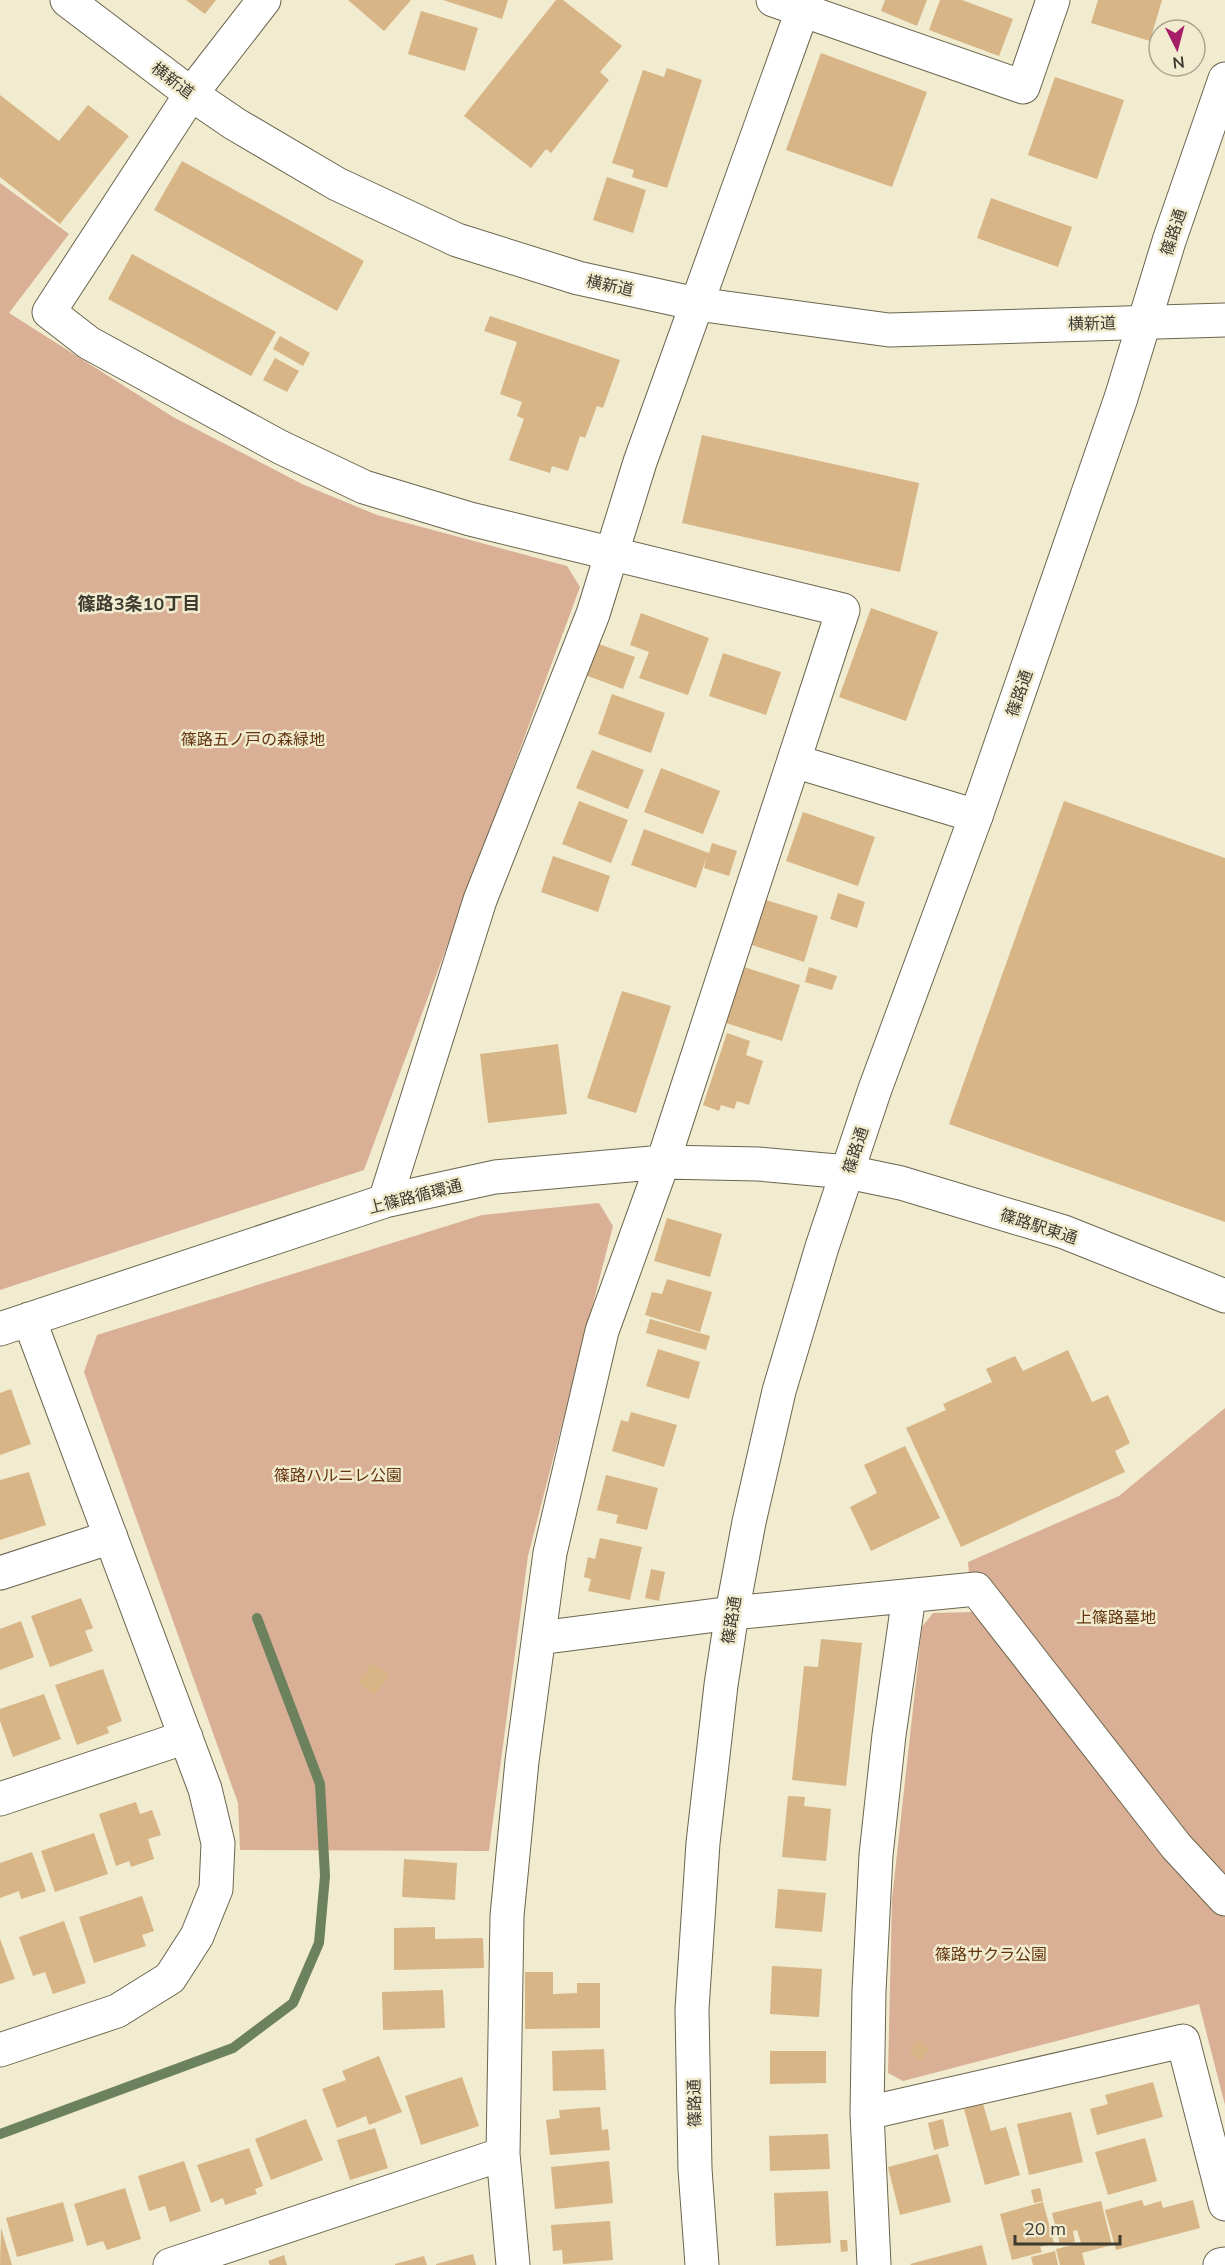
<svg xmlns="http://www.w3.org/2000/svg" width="1225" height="2265" viewBox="0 0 1225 2265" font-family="Mulish,'Noto Sans JP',sans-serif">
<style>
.green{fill:#d9b095}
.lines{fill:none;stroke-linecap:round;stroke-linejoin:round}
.stream{stroke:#6c815e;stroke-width:10}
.building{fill:#d7b586}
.minor-casing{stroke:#6b654e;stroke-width:35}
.major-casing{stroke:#6b654e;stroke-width:35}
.minor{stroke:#fff;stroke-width:33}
.major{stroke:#fff;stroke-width:33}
.labels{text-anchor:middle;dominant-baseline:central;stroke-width:5;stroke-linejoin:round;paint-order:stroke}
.street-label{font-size:16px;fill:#3d3b30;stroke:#f1ebd0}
.park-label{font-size:16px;fill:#63340f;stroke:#f1ebd0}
.neighbourhood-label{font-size:18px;font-weight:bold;fill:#3d3b30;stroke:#f1ebd0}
</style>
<rect width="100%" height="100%" fill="#f1ebd0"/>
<!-- green -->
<path class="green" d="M0 183 69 234 9 313 173 417 302 484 377 515 567 566 580 587 364 1170 0 1290Z
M599 1203 613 1226 528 1556 489 1851 240 1850 238 1803 84 1372 97 1335 482 1215Z
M1225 1408V2105L1199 2004 903 2081 888 2073 892 1899 922 1627 933 1613 972 1612 968 1562 1119 1496Z"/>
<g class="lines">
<!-- stream -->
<path class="stream" d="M0 2134 233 2048 293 2003 319 1943 325 1876 320 1784 257 1618"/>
</g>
<!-- building -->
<path class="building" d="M186 0H216L205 14Z
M348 0H411L384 31Z
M443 0H508L502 19Z
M556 0H563L622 46 600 72 609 80 551 153 546 149 531 168 464 116Z
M885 0H927L917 26 881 11Z
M940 0H962L1013 19 999 56 929 30Z
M1098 0H1162L1150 41 1091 23Z
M421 11 478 28 465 71 408 54Z
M821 53 927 92 892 187 786 150Z
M667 68 702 80 667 188 632 177 634 170 612 163 643 70 664 77Z
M1055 77 1124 100 1097 179 1028 155Z
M0 95 59 141 88 105 129 136 60 224 0 177Z
M182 161 364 261 337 311 154 210Z
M607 177 646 190 633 233 593 220Z
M991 198 1072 227 1058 267 977 238Z
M132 254 276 332 251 376 108 299Z
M490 316 620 360 603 408 597 406 585 438 580 436 568 471 552 466 550 473 509 460 524 419 517 416 522 402 500 394 517 342 484 331Z
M280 336 310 353 303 366 273 349Z
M275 358 299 371 287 392 263 380Z
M702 435 919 483 900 572 682 523Z
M871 608 938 632 906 721 839 697Z
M641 613 709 638 688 695 639 678 649 652 630 645Z
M596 643 635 657 623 689 585 675Z
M723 653 781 672 766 715 709 696Z
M612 694 665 713 651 753 598 734Z
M592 750 644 770 628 809 576 788Z
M661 768 720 791 703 834 644 812Z
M579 801 628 820 611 863 562 844Z
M1064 801 1225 858V1222L949 1124Z
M803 812 875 837 858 886 786 861Z
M644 829 709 853 712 843 737 851 729 876 704 868 707 856 696 888 631 865Z
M553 856 610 876 598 912 541 892Z
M838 893 865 902 857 928 830 919Z
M766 900 818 916 804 962 752 945Z
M741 966 800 985 782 1041 723 1022Z
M809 967 837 976 832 990 805 982Z
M622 991 671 1006 636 1113 587 1098Z
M727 1033 750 1041 746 1055 763 1061 749 1105 737 1101 734 1109 721 1105 719 1111 703 1105Z
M558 1044 567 1114 488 1123 480 1054Z
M667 1218 722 1234 710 1277 654 1261Z
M667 1279 712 1292 700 1332 645 1315 652 1292 662 1294Z
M650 1319 710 1336 706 1350 646 1333Z
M658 1349 700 1362 689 1399 646 1386Z
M1068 1350 1092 1402 1108 1395 1130 1443 1115 1451 1125 1472 961 1547 906 1428 946 1410 943 1404 992 1382 986 1369 1015 1356 1023 1371Z
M11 1389 31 1444 0 1455V1393Z
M631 1412 677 1425 664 1467 612 1451 621 1420 628 1422Z
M905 1446 940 1518 871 1551 850 1507 877 1493 864 1465Z
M29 1472 46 1525 0 1540V1480Z
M606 1475 658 1488 647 1530 616 1523 618 1515 597 1510Z
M600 1538 642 1547 630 1600 588 1591 591 1579 584 1577 588 1557 595 1559Z
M651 1569 665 1572 659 1601 645 1598Z
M81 1598 93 1628 85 1631 93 1651 50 1667 31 1616Z
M21 1621 34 1657 0 1670V1629Z
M821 1639 862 1643 846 1786 792 1780 804 1666 818 1667Z
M372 1663 389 1675 375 1695 358 1683Z
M103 1669 122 1721 107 1727 109 1733 77 1745 55 1685Z
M44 1694 61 1739 13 1757 0 1721V1709Z
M788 1796 805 1797 804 1806 831 1809 826 1861 782 1857Z
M136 1802 140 1814 152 1810 161 1835 148 1839 154 1859 131 1867 129 1861 116 1866 99 1814Z
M94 1833 108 1874 55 1892 41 1851Z
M32 1852 46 1891 21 1899 19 1891 0 1898V1863Z
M404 1859 457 1863 455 1900 402 1897Z
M778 1889 826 1893 822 1932 775 1928Z
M142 1896 154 1931 142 1935 146 1946 94 1963 79 1917Z
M64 1921 86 1983 53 1994 45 1972 33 1976 19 1937Z
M435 1927V1939L483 1938 484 1968 394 1970V1928Z
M0 1939 15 1979 0 1984Z
M772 1966 822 1969 819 2017 770 2014Z
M525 1972H553V1994L577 1993V1983H600V2028L525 2029Z
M443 1990 445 2028 383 2030 382 1992Z
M918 2040 930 2050 920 2061 909 2052Z
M604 2049 606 2090 553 2091 552 2051Z
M770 2051H826V2083L770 2084Z
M379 2056 402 2112 369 2125 366 2116 337 2128 322 2089 346 2080 342 2071Z
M462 2077 479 2126 421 2145 405 2096Z
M1153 2082 1163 2117 1097 2135 1090 2109 1108 2104 1105 2095Z
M983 2104 991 2131 1006 2127 1020 2175 985 2185 964 2109Z
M600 2107 602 2130 608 2129 610 2150 550 2155 546 2120 560 2118 559 2110Z
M1071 2112 1083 2162 1029 2175 1017 2124Z
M306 2119 323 2160 271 2180 255 2139Z
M943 2119 949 2146 934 2150 928 2123Z
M375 2128 388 2168 350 2180 337 2140Z
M828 2134 830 2169 770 2171 769 2136Z
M1145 2138 1157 2181 1108 2195 1095 2152Z
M249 2148 263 2186 255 2189 257 2194 225 2205 223 2198 211 2203 197 2165Z
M938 2154 951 2202 900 2215 888 2167Z
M184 2161 201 2211 170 2222 165 2206 149 2211 138 2176Z
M609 2161 613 2203 555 2209 551 2167Z
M125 2188 141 2239 107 2250 103 2241 87 2246 74 2204Z
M1040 2188 1043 2201 1034 2203 1031 2190Z
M828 2191 831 2243 776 2246 774 2193Z
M1142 2200 1144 2206 1161 2201 1163 2208 1193 2200 1200 2228 1116 2250 1105 2210Z
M1101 2201 1112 2245 1082 2253 1085 2265H1060L1056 2249 1081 2243 1077 2230 1073 2231 1075 2242 1060 2245 1052 2213Z
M63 2202 74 2241 17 2257 6 2218Z
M1043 2202 1054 2243 1040 2247 1042 2252 1012 2260 1000 2214Z
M610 2221 613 2260 563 2264 562 2250 553 2251 551 2225Z
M1 2228 12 2265H0Z
M840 2240H847L848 2251 841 2252Z
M982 2245 987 2265H911L910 2264Z
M1055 2251 1058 2265H1033L1031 2257Z
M473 2254 476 2265H436V2264Z
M284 2255 287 2265H270L268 2261Z
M424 2256 427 2265H395V2264Z"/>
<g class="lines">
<defs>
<path id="minor" d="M67 0 191 94 235 124 337 184 457 240 578 278 697 304 889 330 1225 320
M264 0 191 94 49 312 89 343 280 447 364 487 470 519 843 610 663 1162 602 1331 550 1553 522 1761 507 1916 503 2154 513 2265
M773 0 1023 87 1053 0
M794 761 976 816
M385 1201 480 900 593 614 640 462 806 0
M0 1329 385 1201 495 1177 663 1162 758 1164 848 1172 901 1183 1064 1232 1225 1296
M0 1573 111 1537
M539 1638 732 1613 976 1589 1176 1846 1225 1899
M0 1799 186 1737
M0 2050 117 2011 170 1978 197 1936 216 1889 218 1843 205 1789 29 1319
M867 2113 1183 2041 1225 2204
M170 2265 503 2154
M874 2265 867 2113 869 1991 876 1855 889 1735 909 1596
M1220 2265 1225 2264"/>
<path id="major" d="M702 2265 695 2169 692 2009 703 1843 721 1685 732 1613 749 1522 779 1391 822 1247 875 1089 976 816 1121 398 1169 241 1225 79"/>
</defs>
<!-- minor casing -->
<use href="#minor" class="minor-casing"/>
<!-- major casing -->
<use href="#major" class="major-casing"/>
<!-- minor -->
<use href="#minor" class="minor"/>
<!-- major -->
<use href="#major" class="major"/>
</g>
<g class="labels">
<!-- street labels -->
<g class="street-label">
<text transform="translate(173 80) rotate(37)">横新道</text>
<text transform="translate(1173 232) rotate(-72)">篠路通</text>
<text transform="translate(610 285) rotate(12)">横新道</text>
<text transform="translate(1092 323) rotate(-1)">横新道</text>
<text transform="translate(1019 693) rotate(-71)">篠路通</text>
<text transform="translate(855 1150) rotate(-72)">篠路通</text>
<text transform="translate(415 1196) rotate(-14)">上篠路循環通</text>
<text transform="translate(1039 1226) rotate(18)">篠路駅東通</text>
<text transform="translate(731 1620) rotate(-81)">篠路通</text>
<text transform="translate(694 2103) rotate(-91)">篠路通</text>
</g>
<!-- park labels -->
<g class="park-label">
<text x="253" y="739">篠路五ノ戸の森緑地</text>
<text x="338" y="1475">篠路ハルニレ公園</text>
<text x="1116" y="1617">上篠路墓地</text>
<text x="991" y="1954">篠路サクラ公園</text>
</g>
<!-- neighbourhood labels -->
<g class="neighbourhood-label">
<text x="139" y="603">篠路3条10丁目</text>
</g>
</g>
<!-- north arrow -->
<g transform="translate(1177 48) rotate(174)"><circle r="28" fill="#f1ebd0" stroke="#a9a590" stroke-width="1.5"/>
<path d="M0-4.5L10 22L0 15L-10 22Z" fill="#a51e67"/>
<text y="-9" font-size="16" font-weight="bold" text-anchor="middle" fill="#3d3b30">N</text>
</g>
<!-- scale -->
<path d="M1015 2235v9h105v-9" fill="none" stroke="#3d3b30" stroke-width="3"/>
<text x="1024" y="2235" font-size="18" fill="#3d3b30" stroke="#f1ebd0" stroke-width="4.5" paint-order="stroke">20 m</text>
</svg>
